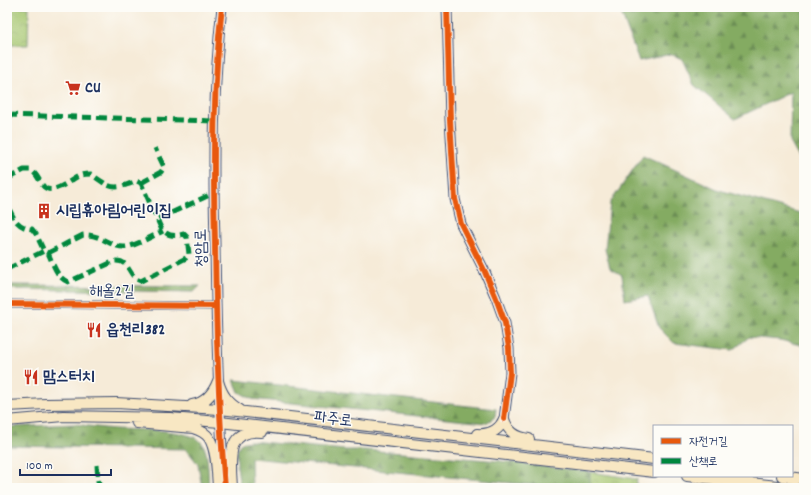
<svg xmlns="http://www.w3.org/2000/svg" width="811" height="495" viewBox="0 0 811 495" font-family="Dekko,'Poor Story',sans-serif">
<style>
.forest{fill:url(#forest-firs);stroke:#506d60}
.park{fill:url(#park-crowns);stroke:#607a66}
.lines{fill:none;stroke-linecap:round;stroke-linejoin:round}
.minor-casing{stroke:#3c4b70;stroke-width:9}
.tertiary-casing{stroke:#3c4b70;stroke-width:11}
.secondary-casing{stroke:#3c4b70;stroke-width:12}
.minor{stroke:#fff;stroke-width:7}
.tertiary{stroke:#fff;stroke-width:9}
.secondary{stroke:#f8e7c3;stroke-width:10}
.quiet{stroke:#00873e;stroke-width:5;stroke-dasharray:10 5;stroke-linecap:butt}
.cycleway-casing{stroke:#fdfcf7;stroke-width:8}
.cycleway{stroke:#e8590c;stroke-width:6}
.labels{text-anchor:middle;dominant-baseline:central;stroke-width:3;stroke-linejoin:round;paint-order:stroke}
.poi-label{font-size:16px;font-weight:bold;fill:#1b2f5e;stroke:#fdfcf7;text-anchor:start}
.street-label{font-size:16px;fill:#1b2f5e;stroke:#fdfcf7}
</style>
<defs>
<pattern id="forest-firs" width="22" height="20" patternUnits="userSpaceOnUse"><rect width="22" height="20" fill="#84ab62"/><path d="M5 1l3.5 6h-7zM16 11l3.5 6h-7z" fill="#6b8c54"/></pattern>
<pattern id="park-crowns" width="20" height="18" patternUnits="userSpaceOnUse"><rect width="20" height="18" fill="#a6c66f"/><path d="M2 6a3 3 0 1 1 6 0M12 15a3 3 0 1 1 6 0" fill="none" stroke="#8eaa63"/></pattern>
</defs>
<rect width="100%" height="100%" fill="#fdfcf7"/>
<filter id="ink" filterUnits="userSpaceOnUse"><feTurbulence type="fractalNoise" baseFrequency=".025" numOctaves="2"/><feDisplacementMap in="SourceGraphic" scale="8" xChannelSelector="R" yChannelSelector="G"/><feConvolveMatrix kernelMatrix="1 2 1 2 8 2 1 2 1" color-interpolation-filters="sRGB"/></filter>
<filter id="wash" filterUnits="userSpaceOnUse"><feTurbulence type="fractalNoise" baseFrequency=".012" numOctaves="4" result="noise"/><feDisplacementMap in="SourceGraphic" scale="16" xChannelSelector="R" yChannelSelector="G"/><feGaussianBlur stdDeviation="0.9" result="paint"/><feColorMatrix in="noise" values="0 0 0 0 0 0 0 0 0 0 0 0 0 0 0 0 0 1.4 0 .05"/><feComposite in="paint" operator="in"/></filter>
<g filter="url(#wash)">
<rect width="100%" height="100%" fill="#f6ebd8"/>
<!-- forest -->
<path class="forest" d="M619 7H804V167L790 142 791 92 735 119 694 85 682 59 671 54 639 61Z
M643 155 719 190 804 214V346L780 340 749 337 733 350 674 343 659 328 648 296 625 300 622 275 610 268 605 249 610 203Z
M7 285 200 286 194 292 7 289Z
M234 380 496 409 495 417 486 423 252 399 239 392Z
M75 424C88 426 102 428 115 429 134 430 191 428 202 443 209 452 208 476 209 488H202L198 464 186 449 7 446V427Z
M250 441 345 450H365L500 461 590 472V488H563L251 458 252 488H240C239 479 234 453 239 446 241 442 246 442 250 441Z"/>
<!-- park -->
<path class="park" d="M7 7H29L28 45H7Z
M590 472 637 479 636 488H590Z"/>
</g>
<g filter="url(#ink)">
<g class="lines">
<defs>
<path id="minor" d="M7 304 216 306"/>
<path id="tertiary" d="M222 7C213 85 213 164 215 243 216 325 218 406 225 488
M447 7 450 120 455 199 461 224 485 272 496 298 505 323 509 348 510 373 504 419"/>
<path id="secondary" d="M218 381C222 395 228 403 240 410
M192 405C205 403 213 394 218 381
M7 406 46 404 116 403 220 409 654 459
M504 419C508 432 516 437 529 439
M7 421 63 416 170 418 220 422 654 472
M137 423 193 428C199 430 206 433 209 438 217 450 217 474 218 488
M477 434C489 435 499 431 504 419
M687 476 796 488
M782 476 804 479
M232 488C231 462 224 428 262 432"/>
</defs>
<!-- minor casing -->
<use href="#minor" class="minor-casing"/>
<!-- tertiary casing -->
<use href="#tertiary" class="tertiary-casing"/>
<!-- secondary casing -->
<use href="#secondary" class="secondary-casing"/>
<!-- minor -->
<use href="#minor" class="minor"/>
<!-- tertiary -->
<use href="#tertiary" class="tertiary"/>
<!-- secondary -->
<use href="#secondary" class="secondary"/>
<!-- quiet -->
<path class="quiet" d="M7 115 215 121
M7 179 24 170H31C38 175 39 181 44 187 54 196 72 178 81 175 84 174 88 174 91 174 95 177 99 180 104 183 115 191 126 185 137 181L141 183 161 228C167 236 174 237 184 234L187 237 189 254 186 258 141 281C127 277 131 260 115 261L68 282C56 277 53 263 48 253L44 251 36 234 32 229C16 227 14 218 7 205
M141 183 161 172 164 167 155 148
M158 219 214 193
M48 253 83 235C100 233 111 248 125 247 133 247 155 235 163 231
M7 269 44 251
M97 465 98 481 102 488"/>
<defs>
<path id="cycleway" d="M222 7C213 85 213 164 215 243 216 325 218 406 225 488
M447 7 450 120 455 199 461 224 485 272 496 298 505 323 509 348 510 373 504 419
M7 304 216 306"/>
</defs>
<!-- cycleway casing -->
<use href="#cycleway" class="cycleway-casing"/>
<!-- cycleway -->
<use href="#cycleway" class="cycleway"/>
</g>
</g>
<!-- icons -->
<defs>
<symbol id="supermarket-bare" viewBox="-9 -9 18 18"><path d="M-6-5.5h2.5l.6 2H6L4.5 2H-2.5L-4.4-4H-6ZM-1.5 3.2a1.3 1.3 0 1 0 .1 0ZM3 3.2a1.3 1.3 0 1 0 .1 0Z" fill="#c8321e" stroke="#fdfcf7" stroke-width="2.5" paint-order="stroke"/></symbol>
<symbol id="building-bare" viewBox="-9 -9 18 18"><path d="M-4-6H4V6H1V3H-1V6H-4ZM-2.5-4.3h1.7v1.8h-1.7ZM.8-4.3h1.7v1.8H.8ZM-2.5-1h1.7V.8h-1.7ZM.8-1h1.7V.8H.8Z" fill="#c8321e" stroke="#fdfcf7" stroke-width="2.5" paint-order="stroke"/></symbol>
<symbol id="restaurant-bare" viewBox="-9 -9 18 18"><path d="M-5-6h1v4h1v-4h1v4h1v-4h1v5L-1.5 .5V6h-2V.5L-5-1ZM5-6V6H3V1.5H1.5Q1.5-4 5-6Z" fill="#c8321e" stroke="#fdfcf7" stroke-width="2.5" paint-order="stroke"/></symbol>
</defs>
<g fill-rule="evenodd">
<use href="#supermarket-bare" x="62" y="77" width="22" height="22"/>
<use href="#building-bare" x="33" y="200" width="22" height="22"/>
<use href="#restaurant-bare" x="83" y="319" width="22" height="22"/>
<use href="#restaurant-bare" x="20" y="366" width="22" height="22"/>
</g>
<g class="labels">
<!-- poi labels -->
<g class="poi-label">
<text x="85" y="88">CU</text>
<text x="56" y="211">시립휴아림어린이집</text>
<text x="106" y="330">읍천리382</text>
<text x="43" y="377">맘스터치</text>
</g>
<!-- street labels -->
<g class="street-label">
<text transform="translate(202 248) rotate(-91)">청암로</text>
<text transform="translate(112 292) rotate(1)">해올2길</text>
<text transform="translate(333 420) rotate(6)">파주로</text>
</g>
</g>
<!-- margin -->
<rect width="811" height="495" fill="none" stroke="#fdfcf7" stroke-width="24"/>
<!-- legend -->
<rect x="653" y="425" width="140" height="52" fill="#fdfcf7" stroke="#a3aaba"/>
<rect x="661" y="438" width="20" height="6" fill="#e8590c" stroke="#a3aaba"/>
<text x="689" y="445" font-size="12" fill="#1b2f5e">자전거길</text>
<rect x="661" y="458" width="20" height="6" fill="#00873e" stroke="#a3aaba"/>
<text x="689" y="465" font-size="12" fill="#1b2f5e">산책로</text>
<!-- scale -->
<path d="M20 469v6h91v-6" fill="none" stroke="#1b2f5e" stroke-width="2"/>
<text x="26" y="469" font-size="12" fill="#1b2f5e" stroke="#fdfcf7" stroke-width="3" paint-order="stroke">100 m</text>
</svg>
